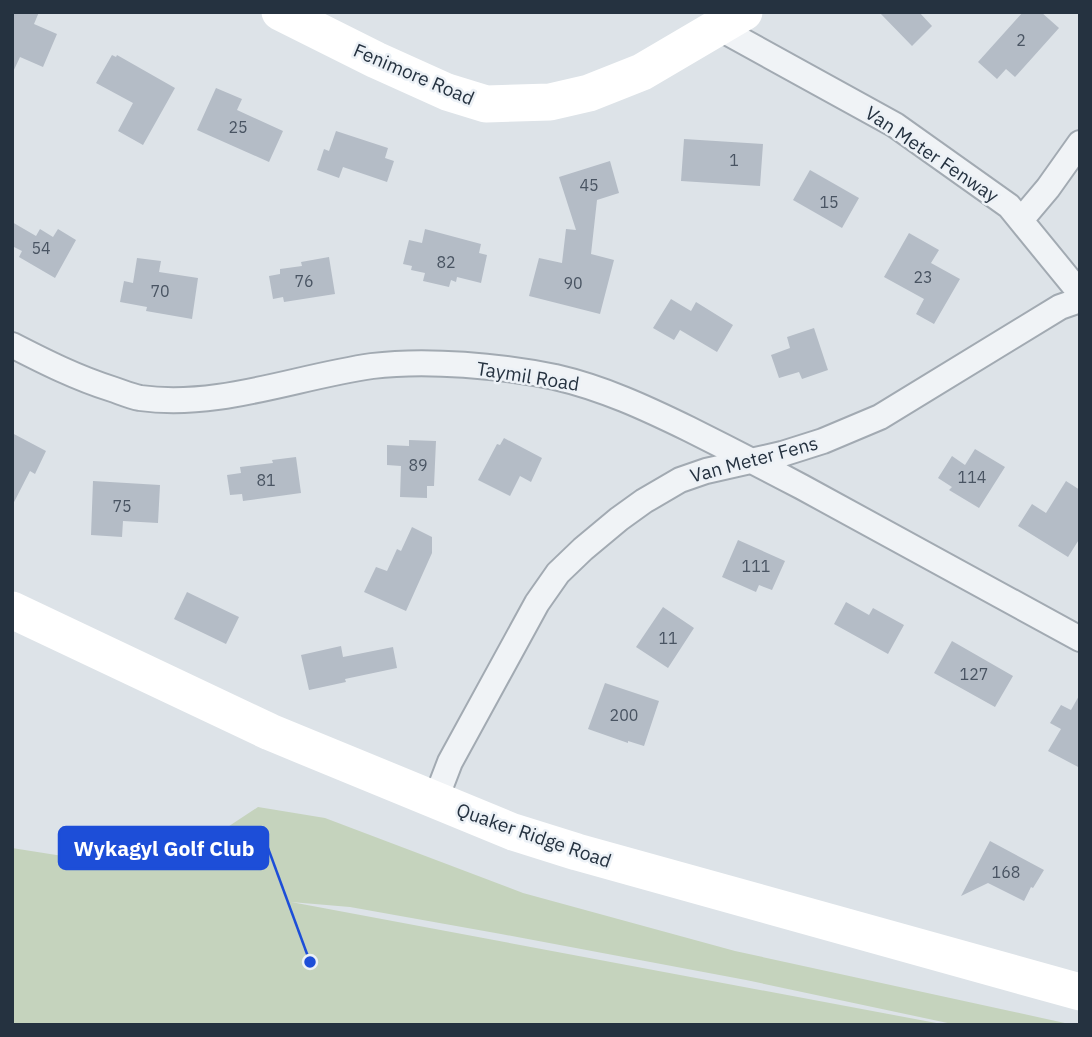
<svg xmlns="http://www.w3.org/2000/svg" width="1092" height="1037" viewBox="0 0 1092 1037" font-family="'IBM Plex Sans',sans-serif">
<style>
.green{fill:#c5d3bd}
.building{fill:#b4bcc6}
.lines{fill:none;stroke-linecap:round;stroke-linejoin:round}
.street-casing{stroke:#a2aab2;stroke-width:28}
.street{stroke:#f0f3f6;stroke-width:24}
.secondary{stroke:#fff;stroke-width:37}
.labels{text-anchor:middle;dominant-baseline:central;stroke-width:5;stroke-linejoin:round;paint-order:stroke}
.number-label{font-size:16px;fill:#495462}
.street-label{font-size:19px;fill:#253240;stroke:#ecf1f6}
.leader{fill:none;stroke:#1d4ed8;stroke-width:2.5}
.callout-dot{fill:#1d4ed8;stroke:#ecf1f6;stroke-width:2.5}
.callout{fill:#1d4ed8;stroke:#1d4ed8;stroke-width:2.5}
.callout-label{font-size:21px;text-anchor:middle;font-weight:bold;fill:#fff}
</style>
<rect width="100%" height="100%" fill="#dde3e8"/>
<!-- green -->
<path class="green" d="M258 807 325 818 523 893 735 951 1074 1025H957L746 980 501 934 350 907 291 902 947 1025H12V848L145 869 208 840Z"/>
<!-- building -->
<path class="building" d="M12 12H39L34 24 57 34 43 67 20 57 12 74Z
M879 12H919L932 26 912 46Z
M1023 12H1041L1059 28 1015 77 1006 69 997 79 978 62Z
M112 55 116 57 117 55 175 88 143 145 118 131 133 103 96 83Z
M216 88 242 99 237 110 283 131 269 162 197 130Z
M336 131 388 148 385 158 394 161 387 182 343 167 339 178 317 170 324 149 329 151Z
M684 139 763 144 760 186 681 181Z
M610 161 619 193 597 200 591 254 614 260 600 314 529 296 539 258 562 263 566 229 576 230 559 177Z
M810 170 859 198 842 228 793 200Z
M12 222 36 236 40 229 53 237 58 229 76 240 55 278 19 257 22 251 12 246Z
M425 229 481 244 479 253 487 255 481 283 457 277 456 282 451 280 449 287 423 281 425 273 411 270 412 266 403 264 409 240 422 243Z
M909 233 939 250 931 263 960 279 934 324 916 314 924 299 884 277Z
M329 257 335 294 284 302 283 297 273 299 269 276 280 274V269L302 266 301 262Z
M137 258 161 261 159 272 198 278 192 319 146 311 147 307 120 302 124 281 133 283Z
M671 299 691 311 696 302 733 325 717 352 680 330 674 340 653 328Z
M814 328 828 370 802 379 799 372 779 378 771 355 790 348 787 337Z
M12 433 46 451 35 474 30 471 12 506Z
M504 438 542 458 531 482 520 476 510 496 478 480 497 444 500 445Z
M409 440 436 441 434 486H427V498L400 497 401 466 387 465V445L409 446Z
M975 449 1005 467 979 508 949 490 952 487 938 478 952 456 965 465Z
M296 457 301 493 243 501 242 494 230 495 227 475 241 473 240 467 273 463 272 460Z
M93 481 160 485 158 523 123 521 122 537 91 535Z
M1066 481 1080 490V538L1068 557 1018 526 1032 504 1046 513Z
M412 527 432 537V553L406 611 364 592 376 567 387 571 397 549 401 551Z
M738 540 785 561 772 590 759 585 756 592 722 577Z
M187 592 239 617 226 644 174 619Z
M846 602 869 615 873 608 904 625 888 654 834 624Z
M663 607 694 628 668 668 636 647Z
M952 641 1013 676 995 707 934 673Z
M341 646 343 657 393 647 397 668 345 679 346 682 309 690 301 655Z
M605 683 659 701 644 746 628 741V743L588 729Z
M1080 694V768L1048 751 1061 729 1050 723 1061 705 1071 710Z
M990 841 1044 870 1033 888 1031 887 1024 901 988 883 961 896Z"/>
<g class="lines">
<defs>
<path id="street" d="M719 28 895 125 1009 206 1080 293
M1021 220 1048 188 1080 143
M12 345C45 362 77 378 112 389 121 392 130 396 140 398 218 409 295 377 372 366 428 359 500 366 555 377 603 388 646 408 689 429 727 448 764 467 802 487 894 538 987 588 1080 639
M435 801 450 762 537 603 558 573 583 549 619 519 644 501 680 480 706 471 782 454 823 441 880 417 1060 307 1080 300"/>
</defs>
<!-- street casing -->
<use href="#street" class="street-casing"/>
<!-- street -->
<use href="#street" class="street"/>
<!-- secondary -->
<path class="secondary" d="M280 12 376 60 447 92 486 104 550 102 589 93 642 72 744 12
M12 610 270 732 513 832 577 852 1080 992"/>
</g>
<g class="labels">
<!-- number labels -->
<g class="number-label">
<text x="1021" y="40">2</text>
<text x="238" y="127">25</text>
<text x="734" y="160">1</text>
<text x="589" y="185">45</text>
<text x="829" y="202">15</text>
<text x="41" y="248">54</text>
<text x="446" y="262">82</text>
<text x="923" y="277">23</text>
<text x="304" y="281">76</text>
<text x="573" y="283">90</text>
<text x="160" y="291">70</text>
<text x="418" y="465">89</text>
<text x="972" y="477">114</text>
<text x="266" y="480">81</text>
<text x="122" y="506">75</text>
<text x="756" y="566">111</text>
<text x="668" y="638">11</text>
<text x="974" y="674">127</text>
<text x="624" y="715">200</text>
<text x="1006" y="872">168</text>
</g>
<!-- street labels -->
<g class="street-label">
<text transform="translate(414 74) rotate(23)">Fenimore Road</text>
<text transform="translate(932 154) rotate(34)">Van Meter Fenway</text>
<text transform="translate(528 376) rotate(9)">Taymil Road</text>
<text transform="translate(754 459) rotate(-15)">Van Meter Fens</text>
<text transform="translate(534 835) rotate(19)">Quaker Ridge Road</text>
</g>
</g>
<!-- callouts -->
<path class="leader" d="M310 962L268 848"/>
<circle class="callout-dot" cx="310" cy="962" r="7"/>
<rect class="callout" x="59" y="827" width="209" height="42" rx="7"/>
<g class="callout-label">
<text x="164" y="856">Wykagyl Golf Club</text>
</g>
<!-- border -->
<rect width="1092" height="1037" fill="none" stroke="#253240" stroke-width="28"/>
</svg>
